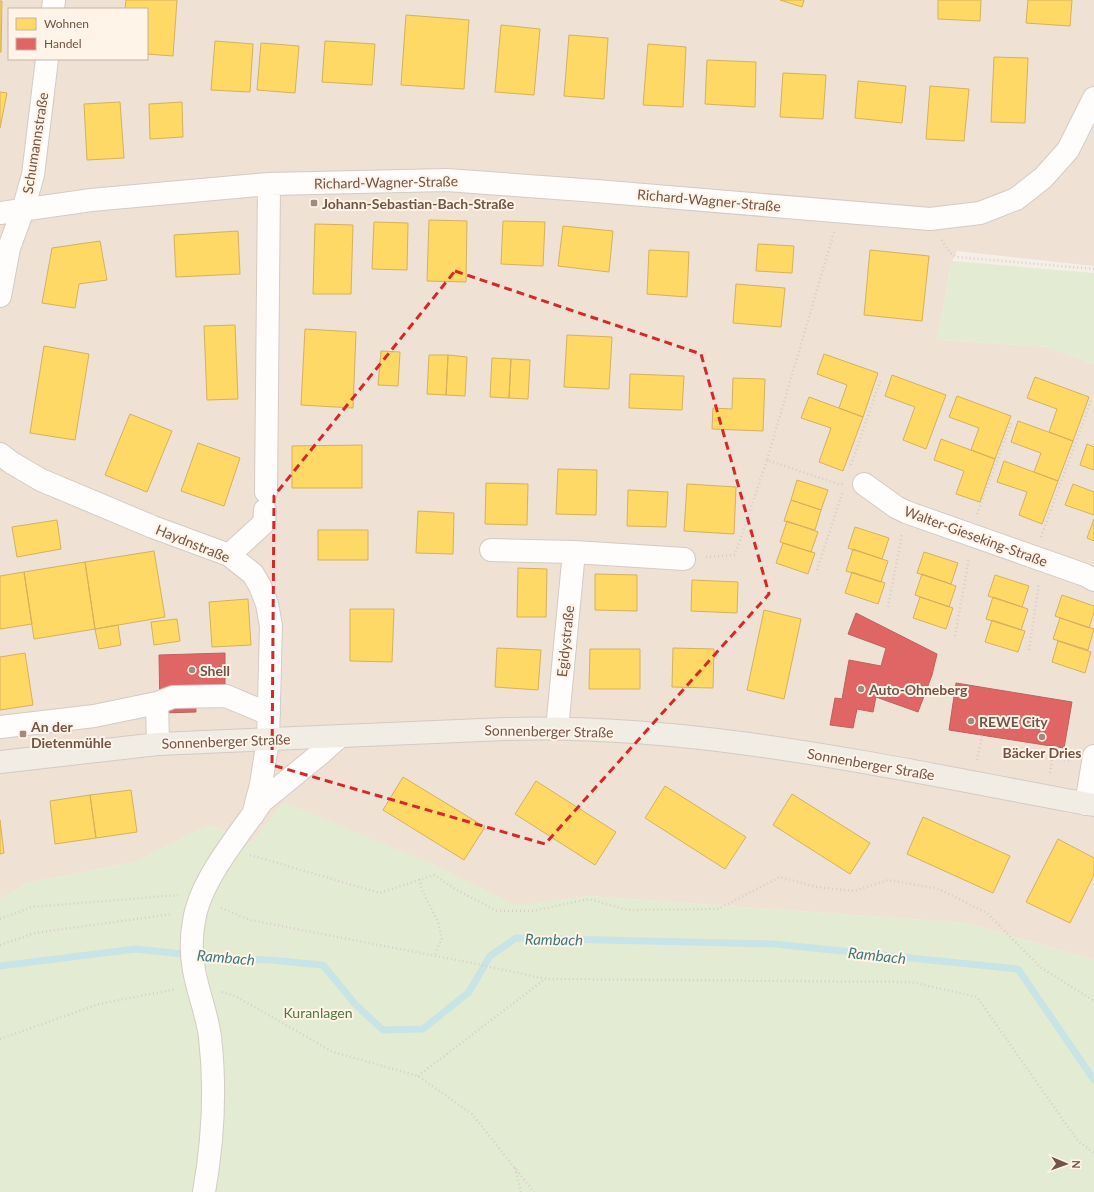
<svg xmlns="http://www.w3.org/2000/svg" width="1094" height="1192" viewBox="0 0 1094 1192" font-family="Lato,sans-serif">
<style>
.residential{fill:#efe1d4;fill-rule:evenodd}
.green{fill:#e3ecd2}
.homes{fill:#ffd966;stroke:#d5b15d}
.shops{fill:#e06666;stroke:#bf615d}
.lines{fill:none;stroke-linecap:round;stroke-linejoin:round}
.stream{stroke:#c9e4e6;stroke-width:7}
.minor-casing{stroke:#d4cbc5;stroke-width:24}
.major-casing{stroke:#d5cac4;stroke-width:24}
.path{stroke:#d7cec9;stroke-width:2.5;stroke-dasharray:1 3;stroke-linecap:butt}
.minor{stroke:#fefdfb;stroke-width:22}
.major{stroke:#f1ece4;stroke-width:22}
.marked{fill:none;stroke:#d62828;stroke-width:3;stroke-dasharray:8 5;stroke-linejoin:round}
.poi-dot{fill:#a18b80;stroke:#fff4e7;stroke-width:1.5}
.labels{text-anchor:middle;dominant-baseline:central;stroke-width:4;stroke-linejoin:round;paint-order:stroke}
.street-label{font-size:14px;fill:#735548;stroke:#fff4e7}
.poi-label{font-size:14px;font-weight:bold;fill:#735548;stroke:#fff4e7;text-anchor:start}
.park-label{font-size:14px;fill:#547841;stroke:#fff4e7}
.water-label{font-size:15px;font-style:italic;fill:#3f787f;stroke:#fff4e7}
</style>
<rect width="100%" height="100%" fill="#f6efe7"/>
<!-- residential -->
<path class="residential" d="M0 0H1094V266L957 251 952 261 937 340 1048 347 1094 364V960L967 923 589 896 516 906 429 863 251 843 209 825 135 862 27 883 0 899ZM9 9H147V59H9Z"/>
<!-- green -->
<path class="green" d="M952 261 1094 273V364L1048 347 937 340Z
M283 802 429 863 516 905 589 896 967 923 1094 960V1192H0V899L27 883 135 862 209 825 251 843Z"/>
<!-- homes -->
<path class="homes" d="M126 0H177L173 56 147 54V9H125Z
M780 0H804L802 7Z
M938 0H981L980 21 938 19Z
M1028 0H1072L1070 26 1026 23Z
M0 1H2L1 52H0Z
M406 15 469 20 464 89 401 85Z
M501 25 540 29 534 95 495 92Z
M569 35 608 38 604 99 564 96Z
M215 41 253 44 250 92 211 90Z
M325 41 375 44 372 85 322 82Z
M261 43 299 46 295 93 257 90Z
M648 44 686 47 683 107 643 105Z
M994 57 1028 58 1025 123 991 122Z
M707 60 756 62 755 107 705 104Z
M783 73 826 75 823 119 780 117Z
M858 81 906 86 902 123 855 118Z
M930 86 969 89 964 141 926 139Z
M0 92 7 93 0 128Z
M120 102 124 158 87 160 84 104Z
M182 102 183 137 150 139 149 104Z
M429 220 467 221 466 282 427 281Z
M503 221 545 222 543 266 501 264Z
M374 222 408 223 407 270 372 269Z
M315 224 353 225 351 294H313Z
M563 226 613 231 609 272 558 266Z
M238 231 240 274 176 277 174 235Z
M100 241 107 280 79 284 75 308 42 303 52 248Z
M758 244 794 246 792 273 756 271Z
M649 250 689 252 687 297 647 294Z
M870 250 929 256 922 321 864 315Z
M736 284 785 288 781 327 733 323Z
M235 325 238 399 207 400 204 326Z
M305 329 356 332 353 408 301 405Z
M567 335 612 337 609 389 564 387Z
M44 346 89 354 75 440 30 433Z
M381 351 400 352 398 386 378 385Z
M824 354 878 373 863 417 839 408 847 385 817 374Z
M429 355H448L446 395 427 394Z
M448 355 467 357 465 396 446 395Z
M492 358 511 359 509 398 490 397Z
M511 359 530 360 528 399 509 398Z
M630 374 684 376 682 410 629 408Z
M892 375 946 395 926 449 903 440 915 407 885 396Z
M1035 377 1089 397 1073 441 1049 432 1057 409 1027 398Z
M733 378 765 379 763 431 712 429 713 408 732 409Z
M957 396 1011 416 995 459 971 450 979 428 949 417Z
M809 397 863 417 843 471 819 462 831 428 801 418Z
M130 414 172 431 147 492 105 475Z
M1018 421 1073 441 1058 481 1034 472 1041 453 1011 442Z
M941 439 995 459 980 502 956 494 964 471 934 460Z
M198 443 240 458 224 506 181 491Z
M1087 444 1094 447V470L1080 465Z
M362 445V488H292V446Z
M1004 461 1058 481 1042 524 1019 515 1027 492 997 482Z
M558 469 597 470 596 515 556 514Z
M797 480 828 490 821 510 791 500Z
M486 483 528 484 527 525 485 524Z
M687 484 736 487 734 534 684 531Z
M1073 484 1094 492V515L1065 505Z
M628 490 668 492 666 527 627 526Z
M791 500 821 510 815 530 784 521Z
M418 511 454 513 453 554 416 553Z
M1094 519V541L1087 538Z
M57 520 61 549 17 557 12 527Z
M787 521 818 532 811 552 780 542Z
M855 527 889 538 882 559 848 548Z
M318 530H368V560H318Z
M783 543 815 553 808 574 776 563Z
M853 549 888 561 881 582 846 571Z
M154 551 165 617 95 629 85 562Z
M924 552 958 563 951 584 917 573Z
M85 562 95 629 34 639 24 572Z
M518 568 547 569 546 617H517Z
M24 572 32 624 0 629V576Z
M852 572 885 583 878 604 845 593Z
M595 574 637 575V611L595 610Z
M922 574 956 586 949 607 915 595Z
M995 575 1029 586 1022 607 988 596Z
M692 580 738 582 737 613 691 611Z
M1062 595 1094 606V612L1089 628 1055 616Z
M920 597 953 608 946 629 913 618Z
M993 597 1028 609 1021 630 986 619Z
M248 599 251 645 212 647 209 602Z
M350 609H394L392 662 350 661Z
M764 610 801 619 784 699 747 690Z
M1060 618 1094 629 1088 650 1053 639Z
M177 619 180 641 154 645 151 622Z
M992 620 1025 631 1018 652 985 642Z
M118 625 121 645 99 649 95 629Z
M1058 641 1091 652 1085 673 1052 662Z
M497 648 541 650 538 690 495 687Z
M673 648 714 649 713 688 672 687Z
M590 649H640V689H589Z
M25 653 33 705 0 710V657Z
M403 777 485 827 464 860 383 810Z
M536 781 616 832 595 865 515 814Z
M665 786 746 837 725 869 645 818Z
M131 790 137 832 96 838 90 795Z
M792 794 870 843 850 874 773 825Z
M90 795 96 838 55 844 50 801Z
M923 817 1010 856 993 893 907 854Z
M0 820 4 853 0 854Z
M1058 839 1094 858V875L1070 923 1026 902Z"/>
<!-- shops -->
<path class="shops" d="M856 613 937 654 932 675 918 712 876 697 873 712 857 709 853 728 830 725 835 698 842 699 849 660 881 666 886 648 848 634Z
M225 653V685L195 686 196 712 160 713 159 655Z
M956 683 1072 702 1064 748 949 730Z"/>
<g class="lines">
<!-- stream -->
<path class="stream" d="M0 966 135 949 232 959 269 960 323 965 355 1004 383 1030 423 1029 469 992 490 956 516 938 774 944 1018 969 1094 1080"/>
<defs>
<path id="minor" d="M53 9 54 0
M0 213 91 200 269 184 447 180 596 191 930 219 980 213 1016 199 1043 178 1068 150 1094 98
M0 296 9 248 23 210 33 175 47 59
M0 454 12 463 41 480 153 527 229 555 253 574 260 586 267 604 271 626 268 740 261 784 253 815
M864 484 896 507 906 512 1085 575 1094 580
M266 492 269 184
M491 550 574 552 684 559
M229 555 264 523 265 510
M157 703 173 697 226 696 269 714
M0 727 94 716 157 703 158 744
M557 729 574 552
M265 799 320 754 339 737
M1086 804 1094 756
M204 1192C213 1141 216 1089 210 1037 207 1014 198 993 194 970 191 954 191 937 194 921 200 881 238 836 261 803"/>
<path id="major" d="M0 762 158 744 505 729C703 723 900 770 1094 805"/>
</defs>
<!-- minor casing -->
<use href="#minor" class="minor-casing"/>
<!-- major casing -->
<use href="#major" class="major-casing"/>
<!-- path -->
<path class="path" d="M834 232 767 460 838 484H843
M942 240 950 253 957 257 1094 269
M851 465 881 378
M977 514 1011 423
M1041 537 1091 400
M706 557 735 555 767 460
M817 570 843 491
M888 607 902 534
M955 636 969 558
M1029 650 1039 583
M1052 758 1072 761
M977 760 982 735
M1050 773 1054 746
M250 855 380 893 434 875 455 889 497 911H532L589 899 628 910 718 909 780 877 817 887 854 891 888 880 939 889 987 913 1040 967 1094 1001
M419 879 422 890 438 922 442 938 434 956
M221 908 250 920 472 963 546 979 911 982 977 997 1078 1141 1094 1153
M0 919 32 907 178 895
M0 945 35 933 172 914
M222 992 237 997 333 1052 418 1076 472 1114 534 1192
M0 1039 99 1004 176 989
M418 1076 545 979
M515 1168 521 1192"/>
<!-- minor -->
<use href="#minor" class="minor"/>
<!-- major -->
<use href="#major" class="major"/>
</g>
<!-- marked area -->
<path class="marked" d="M455 271 701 354 769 594 545 844 272 765 274 496Z"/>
<!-- markers -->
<g class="poi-dot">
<rect x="310" y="199" width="8" height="8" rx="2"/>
<circle cx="192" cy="670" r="4"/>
<circle cx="861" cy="689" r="4"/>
<circle cx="971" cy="721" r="4"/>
<rect x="19" y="730" width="8" height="8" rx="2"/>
<circle cx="1042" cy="737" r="4"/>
</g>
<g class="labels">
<!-- street labels -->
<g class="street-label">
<text transform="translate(35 143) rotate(-81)">Schumannstraße</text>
<text transform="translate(386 182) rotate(-1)">Richard-Wagner-Straße</text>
<text transform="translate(709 200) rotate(5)">Richard-Wagner-Straße</text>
<text transform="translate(976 536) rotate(20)">Walter-Gieseking-Straße</text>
<text transform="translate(193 543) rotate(22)">Haydnstraße</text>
<text transform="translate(565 641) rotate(-84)">Egidystraße</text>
<text transform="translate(549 731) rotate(1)">Sonnenberger Straße</text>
<text transform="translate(226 741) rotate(-2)">Sonnenberger Straße</text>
<text transform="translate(871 764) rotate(10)">Sonnenberger Straße</text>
</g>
<!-- poi labels -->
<g class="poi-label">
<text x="322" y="203">Johann-Sebastian-Bach-Straße</text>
<text x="200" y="670">Shell</text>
<text x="869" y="689">Auto-Ohneberg</text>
<text x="979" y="721">REWE City</text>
<text x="31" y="726">An der<tspan x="31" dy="16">Dietenmühle</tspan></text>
<text x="1042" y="752" text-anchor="middle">Bäcker Dries</text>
</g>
<!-- park labels -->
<g class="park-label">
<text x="318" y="1012">Kuranlagen</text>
</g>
<!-- water labels -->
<g class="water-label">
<text transform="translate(554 939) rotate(1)">Rambach</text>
<text transform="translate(877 955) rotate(6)">Rambach</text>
<text transform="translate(226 957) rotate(5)">Rambach</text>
</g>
</g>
<!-- legend -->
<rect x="8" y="8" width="140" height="52" fill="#fff4e7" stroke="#c7b4a7"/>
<rect x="16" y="18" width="20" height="12" fill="#ffd966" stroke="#c7b4a7"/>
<text x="44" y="28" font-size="12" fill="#735548">Wohnen</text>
<rect x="16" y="38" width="20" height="12" fill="#e06666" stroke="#c7b4a7"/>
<text x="44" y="48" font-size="12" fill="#735548">Handel</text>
<!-- north arrow -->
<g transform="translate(1066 1164) rotate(92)" stroke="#fff4e7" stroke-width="3" paint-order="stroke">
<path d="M0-3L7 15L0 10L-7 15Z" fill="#735548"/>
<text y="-6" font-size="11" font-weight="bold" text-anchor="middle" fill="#735548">N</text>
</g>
</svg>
